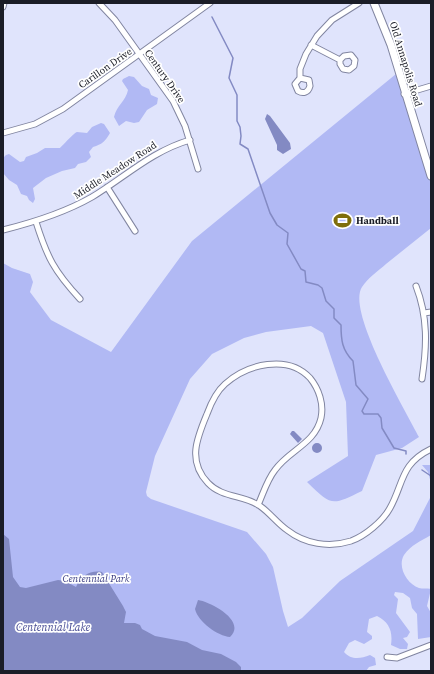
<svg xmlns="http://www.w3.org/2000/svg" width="434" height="674" viewBox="0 0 434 674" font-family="'Source Serif 4',serif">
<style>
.green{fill:#b1b9f4}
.water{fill:#838ac3}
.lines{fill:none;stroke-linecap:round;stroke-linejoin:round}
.stream{stroke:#838ac3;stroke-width:1.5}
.street-casing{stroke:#8185a0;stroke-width:7}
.secondary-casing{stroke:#8185a0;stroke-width:9}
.street{stroke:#fff;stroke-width:5}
.secondary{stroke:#fff;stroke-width:7}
.labels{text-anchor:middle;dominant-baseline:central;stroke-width:3.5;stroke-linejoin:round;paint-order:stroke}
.street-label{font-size:10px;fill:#1b1d27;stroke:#fff}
.poi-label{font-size:10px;font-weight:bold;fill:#1b1d27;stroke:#fff;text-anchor:start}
.park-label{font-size:10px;font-style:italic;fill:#3a3c82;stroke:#fff}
.water-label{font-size:11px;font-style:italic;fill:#484c94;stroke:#fff}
</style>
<rect width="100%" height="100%" fill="#e0e4fc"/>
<!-- green -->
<path class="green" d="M396 74 431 183V228C416 240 401 252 386 264 378 271 368 278 362 287 346 311 406 411 419 437L402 448 376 455 362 491C331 506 332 506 307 482L348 456 346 402 323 333 311 326 266 332 244 338 212 354 190 379 155 456 146 492 147 496 151 499 247 532 266 554 273 567 283 611 288 627 302 618 340 581 413 531 431 496V535C421 541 411 545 404 555 397 567 407 584 419 588 422 589 427 588 431 589L427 606 431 613V637L418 639 417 614 412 608 410 598 403 593 395 592 394 595 398 599 396 613 410 632 407 637 403 638 408 644 407 649H400L391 645C393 631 389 622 377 616L369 619 367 632 372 636V639L364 644 355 640 349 643 344 652C351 660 360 659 370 655L375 658 376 665 369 667 366 671H3V263L12 268 30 274 33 282 30 292 51 320 111 352 192 241Z
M129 76 134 77 142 86 149 89 151 95 158 98 157 104 147 110 139 122 134 123 126 121 119 126 114 117C116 106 126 101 128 90L122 81 123 79Z
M101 123 104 124 110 133C105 142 102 144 93 147L89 152 91 157 86 162 78 164 75 168 62 171 46 178 33 188 35 199 33 203 29 200 27 196 21 194 17 185 9 180 3 173V158L6 155 9 154 20 162 24 161 26 157 37 153 45 148H60C63 145 74 133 77 132 80 132 84 133 87 133L92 127Z
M422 465H431V483L428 472Z"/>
<!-- water -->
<path class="water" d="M267 114 270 116 290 143 291 149 283 154 277 150V145L265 119Z
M292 431H294L302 439 298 443 290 434Z
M312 448a5 5 0 1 1 10 0a5 5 0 1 1-10 0Z
M3 534 9 539 13 577 20 587 26 588 58 580 65 581 76 587C81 576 90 570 102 572L123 606 126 612 124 623H135L140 625 142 629 155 636 187 642 202 650 221 654 236 662 241 667V671H3Z
M198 600C211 602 247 621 230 637 218 636 198 622 195 609Z"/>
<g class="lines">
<!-- stream -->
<path class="stream" d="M212 17 233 58 229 78 237 95V121L240 127 241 136 240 144 248 149 270 213 277 225 288 233 287 244 301 269 305 271 306 282 318 285 322 288 326 301 334 309V318L341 325C341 340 342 350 353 361L356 385 368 399 362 411 364 414H378L381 418 382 428 394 448 406 451V454
M422 470 431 476"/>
<defs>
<path id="street" d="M99 3 115 20 173 101 185 126 198 169
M3 7 4 3
M311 45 340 60 344 56 351 55 355 60 354 66 349 70 343 69 340 64V60
M300 78 309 80 310 86C308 93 303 94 298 91L295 84 300 78V69L306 54 317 36 332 20 359 3
M404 94 431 86
M3 133 35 124 63 109 210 3
M107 187 135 231
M36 222C47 257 54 271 80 299
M3 230C35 222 64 213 92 197 125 177 152 151 190 140
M416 286C428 317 427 346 422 379
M424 313 431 312
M258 505C263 494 267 480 275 470 289 450 315 444 321 418 324 404 319 389 310 378 288 354 247 364 225 384 216 392 211 403 207 414 197 438 187 461 208 483 222 498 244 495 260 506 270 513 277 523 287 530 305 544 329 548 351 541 365 536 383 521 390 508 404 483 400 464 431 449
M387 657 397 658 431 645"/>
<path id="secondary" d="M374 3 391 45 431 176"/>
</defs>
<!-- street casing -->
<use href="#street" class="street-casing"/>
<!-- secondary casing -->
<use href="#secondary" class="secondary-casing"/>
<!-- street -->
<use href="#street" class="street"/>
<!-- secondary -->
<use href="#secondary" class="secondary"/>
</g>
<!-- icons -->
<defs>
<symbol id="stadium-bare" viewBox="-9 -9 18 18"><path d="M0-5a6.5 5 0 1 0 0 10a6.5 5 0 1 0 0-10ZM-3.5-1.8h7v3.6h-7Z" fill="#7f6e0b" stroke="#fff" stroke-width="2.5" paint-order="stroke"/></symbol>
</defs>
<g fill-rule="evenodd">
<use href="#stadium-bare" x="330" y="208" width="25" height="25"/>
</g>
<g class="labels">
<!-- street labels -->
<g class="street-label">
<text transform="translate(406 64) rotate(73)">Old Annapolis Road</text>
<text transform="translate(105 68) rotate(-35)">Carillon Drive</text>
<text transform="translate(165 76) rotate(55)">Century Drive</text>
<text transform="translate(115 170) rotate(-33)">Middle Meadow Road</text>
</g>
<!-- poi labels -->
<g class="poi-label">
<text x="356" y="220">Handball</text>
</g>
<!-- park labels -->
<g class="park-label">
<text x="96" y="578">Centennial Park</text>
</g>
<!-- water labels -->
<g class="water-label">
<text x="53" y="627">Centennial Lake</text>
</g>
</g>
<!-- border -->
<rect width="434" height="674" fill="none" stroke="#1b1d27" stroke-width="8"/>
</svg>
